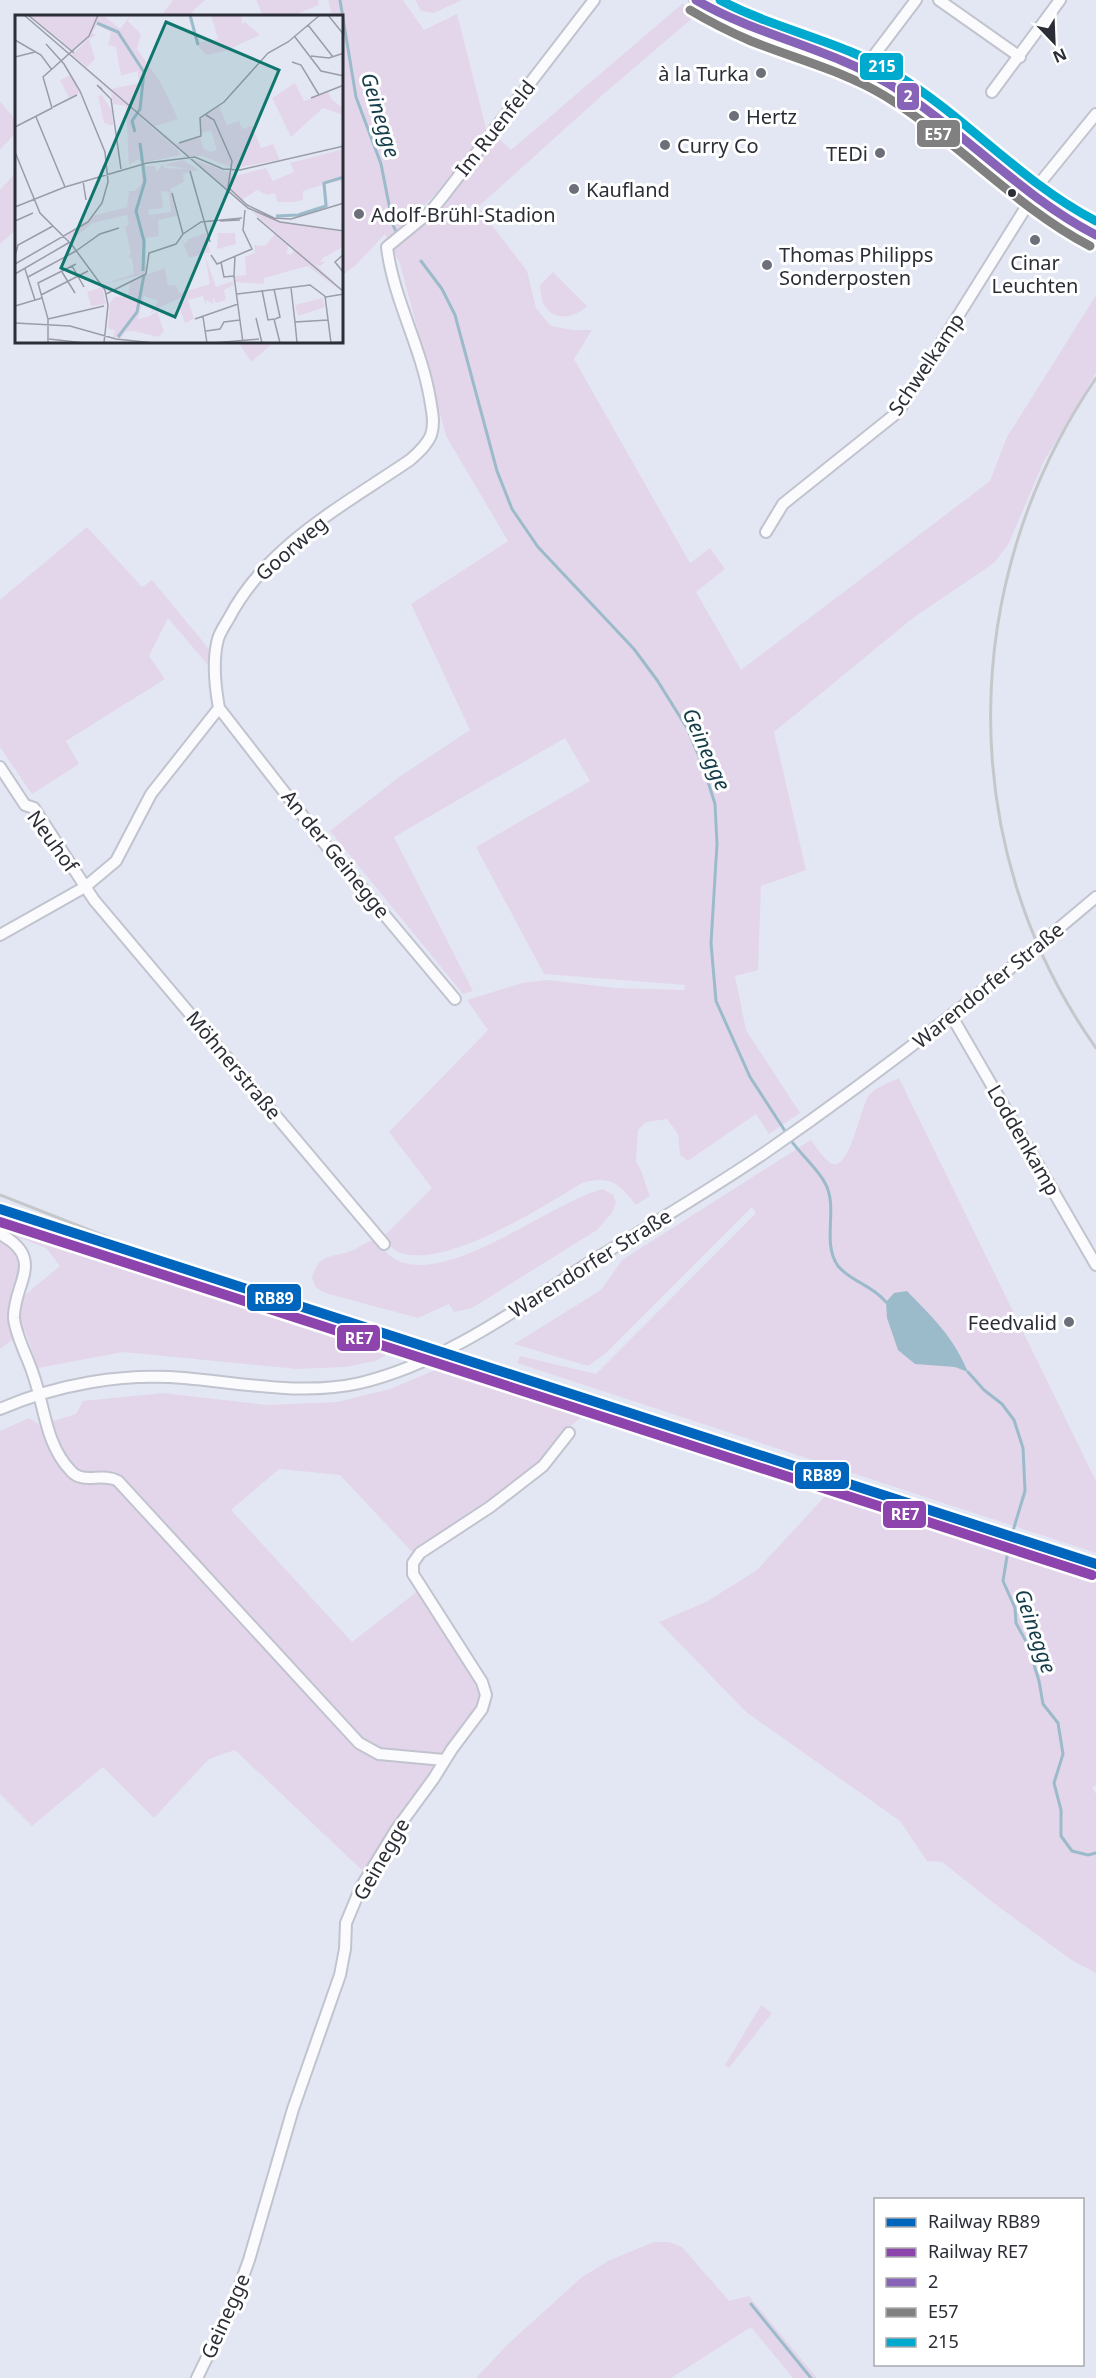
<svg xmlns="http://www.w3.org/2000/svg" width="1096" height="2378" viewBox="0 0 1096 2378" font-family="'Noto Sans',sans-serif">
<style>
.green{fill:#e3d6eb}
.water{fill:#9bbbca}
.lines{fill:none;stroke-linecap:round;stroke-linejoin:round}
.stream{stroke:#9bbbca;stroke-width:3}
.minor-casing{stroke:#c1c4ce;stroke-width:14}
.major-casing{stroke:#9da9b8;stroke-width:15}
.minor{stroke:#fbfbfd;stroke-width:10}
.major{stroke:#e1e7ee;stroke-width:12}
.rail{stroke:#c5c7ca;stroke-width:3}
.bus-1-casing{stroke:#fff;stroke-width:14}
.bus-2-casing{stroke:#fff;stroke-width:14}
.bus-3-casing{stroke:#fff;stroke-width:14}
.bus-1{stroke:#8864b9;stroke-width:9}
.bus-2{stroke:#808080;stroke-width:9}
.bus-3{stroke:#00a9ce;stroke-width:9}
.rail-1-casing{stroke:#fff;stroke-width:15}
.rail-2-casing{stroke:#fff;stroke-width:15}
.rail-1{stroke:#0065bd;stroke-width:10}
.rail-2{stroke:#8e44ad;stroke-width:10}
.poi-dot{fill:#6c6f79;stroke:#fff;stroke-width:2}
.bus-dot{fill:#2c2e37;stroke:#fff;stroke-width:2}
.labels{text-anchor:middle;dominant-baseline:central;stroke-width:6;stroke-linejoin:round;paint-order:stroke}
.poi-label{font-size:20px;fill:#2c2e37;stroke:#fff;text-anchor:start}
.street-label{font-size:20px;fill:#2c2e37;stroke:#fff}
.water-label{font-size:21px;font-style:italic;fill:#143c49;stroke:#fff}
.inset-river{fill:none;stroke:#9bbbca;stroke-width:3}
.inset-road{fill:none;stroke:#9a9da8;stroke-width:1.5}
.view{fill:#0f766e;fill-opacity:0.15;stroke:#0f766e;stroke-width:3}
.inset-edge{fill:none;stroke:#2c2e37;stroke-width:3}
.line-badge{stroke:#fff;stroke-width:2}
.badge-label{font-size:16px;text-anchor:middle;font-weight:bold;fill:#fff}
</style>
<rect width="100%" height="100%" fill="#e3e7f4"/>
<!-- green -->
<path class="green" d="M173 0H205L194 10 190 16H161Z
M256 0H318L319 5 292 16H263Z
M328 0H403L424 30 457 14 486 128 441 188 409 221 411 228 496 136 511 150 683 3 694 17 607 91 478 207 527 271 536 308 551 326 573 330H592L574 359 690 563 710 548 725 569 696 592 741 670 990 481 1007 437 1096 295V373L1043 463 1009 543 994 563 913 618 774 732 806 870 761 886 758 970 735 976 746 1030 800 1113 769 1134 756 1114 688 1161 680 1155 678 1134 667 1119 646 1122 638 1130 636 1162C644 1172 644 1183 650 1196L636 1205C618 1183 611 1175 582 1183 541 1208 451 1265 404 1254 395 1252 388 1244 382 1238L432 1188 389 1132 488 1030 467 1000 522 983 547 980 616 988 684 990 685 985 544 974 476 847 590 781 565 738 394 837 473 991 463 994 330 831 399 777 470 730 411 604 508 541 446 436 400 264 385 234 355 266 342 275V16H332Z
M415 0H462L434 13 421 11Z
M0 101 16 120V132L0 150Z
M16 172V230L0 244V190Z
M553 272 587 306C575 317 555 323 544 305 541 300 541 291 540 285Z
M238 342H274L251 362Z
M87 527 142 587 152 580 223 666 207 664 168 618 149 656 165 679 66 741 79 764 32 794 0 747V600Z
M899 1078 1096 1481V1553L517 1363 520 1356 596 1374 756 1213 752 1207 605 1354 588 1366 514 1344 601 1290 622 1260 811 1140C816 1147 822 1156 829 1162 850 1178 860 1104 870 1094 877 1087 890 1082 899 1078Z
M603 1189 613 1195 616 1202 612 1213 597 1230 472 1308 454 1312 449 1304 418 1318 325 1293 316 1288 312 1278C319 1254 328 1258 348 1252 358 1249 364 1242 375 1240 381 1246 387 1255 395 1259 446 1288 551 1202 603 1189Z
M0 1216 52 1232 139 1264 407 1345 375 1361 346 1367 296 1369 123 1352 38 1368 25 1330 0 1349V1240C29 1261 19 1273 13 1305L60 1266 46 1248 0 1230Z
M447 1359 467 1368 830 1488 1001 1539 1096 1570V1785L1092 1788 1096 1794V1973L1073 1961 999 1907 942 1862 927 1861 900 1821 746 1712 659 1622 706 1602 757 1570 826 1495 585 1414 568 1428 540 1464 488 1504 414 1554 340 1475 279 1469 231 1510 352 1642 419 1590 480 1685 482 1703 366 1874 235 1750 209 1759 154 1818 103 1767 32 1826 0 1794V1431L29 1418 40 1425 76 1414 83 1401 164 1393 267 1405 337 1402 390 1389 442 1367Z
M761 2005 772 2013 729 2068 725 2065Z
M654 2242H669L682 2247 729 2301 749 2296 817 2378H793L751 2327 671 2378H476L508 2344 582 2277 610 2260Z"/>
<!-- water -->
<path class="water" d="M907 1291C933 1318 953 1336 968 1372L955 1367 915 1364 898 1350 887 1318 886 1302 894 1293Z"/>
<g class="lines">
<!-- stream -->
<path class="stream" d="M340 0 356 97 381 164 393 225 398 236
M421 261 442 289 455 315 497 471 512 509 538 547 634 649 657 680 687 728 703 766 715 804 717 844 711 943 716 1001 750 1077 787 1134
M790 1139C800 1154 818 1169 825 1183 839 1208 821 1242 838 1266 851 1282 871 1284 886 1302
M968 1372 984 1390 1002 1404 1014 1420 1023 1448 1025 1491 1009 1544 1003 1581 1015 1608 1016 1623 1028 1645 1039 1681 1043 1704 1058 1723 1063 1754 1054 1783 1061 1810V1836L1072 1851 1088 1855 1096 1853
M751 2304 811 2378"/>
<defs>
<path id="minor" d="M939 0 1020 57
M863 70 916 0
M992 92 1060 0
M1031 194 1096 114
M766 532 783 504 898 412 1033 196
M219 708 320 838 455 999
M0 767 25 805 34 808 94 900 384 1244
M0 935 85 887 116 861 151 794 219 708C215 686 212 661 218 639 220 632 225 625 229 618 267 545 344 505 410 460 418 453 427 445 431 435 435 423 432 411 430 399 421 346 393 298 387 247L431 211 444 195 594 0
M951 1015 1096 1265
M0 1234C47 1259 13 1284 14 1318 15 1334 28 1358 33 1374 45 1407 45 1444 71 1471 83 1485 102 1472 118 1481L359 1743 379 1754 444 1760
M0 1409C58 1384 122 1373 184 1378 241 1383 303 1396 360 1383 444 1363 520 1307 592 1261 649 1226 707 1192 763 1154 879 1074 989 988 1096 897
M197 2378 233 2304 249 2260 293 2109 340 1975 345 1949 346 1923 361 1887 396 1830 434 1778 452 1749 482 1709 486 1695 482 1682 413 1574V1563L420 1553 490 1507 543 1466 569 1433"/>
<path id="major" d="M696 0C749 34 804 44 860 69 881 78 901 92 920 104L1033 196 1071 222 1096 235"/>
</defs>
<!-- minor casing -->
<use href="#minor" class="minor-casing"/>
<!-- major casing -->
<use href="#major" class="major-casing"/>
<!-- minor -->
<use href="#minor" class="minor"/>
<!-- major -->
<use href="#major" class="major"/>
<!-- rail -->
<path class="rail" d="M1096 378C958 580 953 846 1096 1048
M0 1195 115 1240"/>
<defs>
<path id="bus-1" d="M696 0C758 36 829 48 889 84 962 129 1019 195 1096 235"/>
<path id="bus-2" d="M690 10C710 22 730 32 751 41 796 59 844 71 885 96 958 141 1014 206 1090 246"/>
<path id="bus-3" d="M720 0C776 30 842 41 897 75 967 118 1022 183 1096 221"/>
</defs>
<!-- bus-1 casing -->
<use href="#bus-1" class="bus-1-casing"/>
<!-- bus-2 casing -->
<use href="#bus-2" class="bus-2-casing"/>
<!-- bus-3 casing -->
<use href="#bus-3" class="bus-3-casing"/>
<!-- bus-1 -->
<use href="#bus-1" class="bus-1"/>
<!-- bus-2 -->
<use href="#bus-2" class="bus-2"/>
<!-- bus-3 -->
<use href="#bus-3" class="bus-3"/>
<defs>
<path id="rail-1" d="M0 1209 1096 1564"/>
<path id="rail-2" d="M0 1222 1092 1575"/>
</defs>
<!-- rail-1 casing -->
<use href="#rail-1" class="rail-1-casing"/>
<!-- rail-2 casing -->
<use href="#rail-2" class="rail-2-casing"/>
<!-- rail-1 -->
<use href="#rail-1" class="rail-1"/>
<!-- rail-2 -->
<use href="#rail-2" class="rail-2"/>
</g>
<!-- markers -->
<g class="poi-dot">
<circle cx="761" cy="73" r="6"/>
<circle cx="734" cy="116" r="6"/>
<circle cx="665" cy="145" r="6"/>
<circle cx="880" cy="153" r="6"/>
<circle cx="574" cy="189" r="6"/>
<circle cx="359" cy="214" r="6"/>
<circle cx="1035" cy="240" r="6"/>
<circle cx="767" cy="265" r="6"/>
<circle cx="1069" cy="1322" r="6"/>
</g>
<circle class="bus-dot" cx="1012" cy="193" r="5"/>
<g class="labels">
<!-- poi labels -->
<g class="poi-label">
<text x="749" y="73" text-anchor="end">à la Turka</text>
<text x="746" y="116">Hertz</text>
<text x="677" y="145">Curry Co</text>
<text x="868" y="153" text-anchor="end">TEDi</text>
<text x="586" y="189">Kaufland</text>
<text x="371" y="214">Adolf-Brühl-Stadion</text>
<text x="779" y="254">Thomas Philipps<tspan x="779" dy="23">Sonderposten</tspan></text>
<text x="1035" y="262" text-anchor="middle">Cinar<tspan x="1035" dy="23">Leuchten</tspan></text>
<text x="1057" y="1322" text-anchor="end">Feedvalid</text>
</g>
<!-- street labels -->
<g class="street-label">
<text transform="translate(495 128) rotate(-52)">Im Ruenfeld</text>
<text transform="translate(926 364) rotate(-56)">Schwelkamp</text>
<text transform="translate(291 548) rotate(-41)">Goorweg</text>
<text transform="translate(53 841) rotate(54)">Neuhof</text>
<text transform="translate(336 854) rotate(51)">An der Geinegge</text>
<text transform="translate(988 985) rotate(-39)">Warendorfer Straße</text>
<text transform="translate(234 1065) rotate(50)">Möhnerstraße</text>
<text transform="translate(1024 1140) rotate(60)">Loddenkamp</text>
<text transform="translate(590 1263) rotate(-32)">Warendorfer Straße</text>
<text transform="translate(381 1859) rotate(-60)">Geinegge</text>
<text transform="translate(225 2316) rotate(-66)">Geinegge</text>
</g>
<!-- water labels -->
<g class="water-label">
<text transform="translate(381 115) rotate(73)">Geinegge</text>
<text transform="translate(707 749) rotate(66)">Geinegge</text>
<text transform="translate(1036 1631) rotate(71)">Geinegge</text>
</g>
</g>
<!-- overview -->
<g transform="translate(15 15)">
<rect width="328" height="328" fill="#e3e7f4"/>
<path d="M14 0H88L105 14 116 0 113 6 126 19 122 34 146 68 163 104 140 111 161 129 185 122 189 134 196 137 202 135 196 116 186 118 185 104 204 91 212 110 224 106 227 114 237 111 246 133 258 129 265 145 219 153 187 141H173L96 74 125 68 122 56 106 61 101 32 93 30 96 17 82 10 77 18 81 20 74 24 80 44 72 52 57 40 74 23 58 36ZM174 0 185 27 203 24 196 0H226L227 9 230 7 245 20 210 36 191 40 183 31ZM56 42 162 134 166 140 126 148 124 144 114 150 111 91 98 89 96 78ZM56 60 65 78 54 83 45 65ZM280 68 289 86 313 77 317 85 328 93V100L308 93 276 122 257 83ZM87 80 97 96 98 111 89 108 83 81ZM328 134V165L310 169 314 191 297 196 312 189 307 170 288 176V185L279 187H262L260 178 252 180 242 175 227 185 233 192 177 144 216 158V162L251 153 258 166 279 157 275 148ZM168 145 184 155 168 159 169 167 155 174 162 201 143 205 144 221 131 223V260L150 253 153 271 161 270 164 278 195 269 190 241 201 272 218 266 219 270 209 275 211 285 201 288 198 282V289L191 285V291L188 281 173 285 179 304 170 308 163 288 170 281 143 293 135 299 143 286 129 281 123 304 135 301 142 296 149 317 143 322 119 316 110 317 106 323 98 322 100 315 93 314 95 287 100 282 115 281 112 284 118 285 117 280H113L115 267 127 260 89 269 119 259 117 244 113 241 116 239 110 211 114 210 112 200 78 208 55 226 51 221 81 200 112 192 114 176H120L127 168 126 151H140L142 157 147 149 150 153 173 154 149 150ZM146 176 154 177 156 197 134 200 133 195 148 193ZM236 196 268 208 328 217V232L308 243 305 247H310L305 251 301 250 328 275ZM191 218 195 237 174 243 166 223 170 230 173 224ZM203 218H220L221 229 202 234ZM260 219 274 230 271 238 276 240 279 235 328 278 293 251 249 263V269L221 267 219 261 231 260 230 242 240 238 239 230 250 231ZM87 272 91 289 76 291 72 277ZM307 283 310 292 283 301 280 290Z" fill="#e3d6eb" fill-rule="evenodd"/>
<path class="inset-river" d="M175 0 183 30M82 8 103 17 129 57 125 94 117 106 120 117M125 128 130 166 121 196 129 226 128 256M261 201 283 200 311 191 309 168 329 162M103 322 122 297 129 260"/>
<path class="inset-road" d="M9 0 233 193 265 207 329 216M13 0 59 38M313 0 329 20M293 10 318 42M280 22 306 56 329 61M0 25 26 40 37 55M296 41 314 43 329 38M0 42 20 37M277 47 286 50 304 80M87 74 82 70 96 84 106 154M296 83 329 70M38 92 62 80M191 100 199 105 217 146 213 172 232 190 259 203 276 204 329 188M21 102 50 172M0 112 37 93 28 62 74 21 83 0M164 128 186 121 185 103 209 87 253 38 273 27 305 0M0 137 25 198 57 230 90 275 93 290 89 328M175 156 195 227M68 166 71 185M157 178 168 219M0 192 50 172 132 148 180 142 208 154 225 155 329 131M242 203 329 277M0 206 18 198M205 206 225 205M61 236 85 219 104 213M329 239 320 247 329 258M196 240 202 249 237 234 228 215 230 195M0 241 3 230 38 211M220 241 219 261 228 328M206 247 209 262 219 261M0 249 73 207 87 188 93 167 90 137 65 76 49 49 31 29M57 251 69 272M10 254 20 285M47 257 60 278M0 259 55 227M13 262 61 236M276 273 280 307M259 274 265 302 260 304M247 275 253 305 259 304M91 279 131 259 134 238 161 229 168 219 186 207 227 203M222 279 295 270 311 282 329 279M26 280 73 256M310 281 316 328M0 291 27 283M188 302 192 328M241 303 247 328M33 304 89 291M180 304 223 289M259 304 265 328M0 308 55 311 101 324 139 328M191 316 205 314 209 307 225 305M34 324 70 328M33 328V304L23 268 61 249M198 328 244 324M282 328 280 307 313 305M308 328 329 327"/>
<path class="view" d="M151 7 264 55 160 302 46 253Z"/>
<rect width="328" height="328" class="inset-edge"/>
</g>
<g class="line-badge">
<rect x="859" y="52" width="45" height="29" rx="6" fill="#00a9ce"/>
<rect x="896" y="82" width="24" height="29" rx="6" fill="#8864b9"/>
<rect x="916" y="119" width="45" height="29" rx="6" fill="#808080"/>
<rect x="246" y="1283" width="56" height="29" rx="6" fill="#0065bd"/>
<rect x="336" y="1324" width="45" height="28" rx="6" fill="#8e44ad"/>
<rect x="794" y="1461" width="56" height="29" rx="6" fill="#0065bd"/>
<rect x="882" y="1500" width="45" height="29" rx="6" fill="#8e44ad"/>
</g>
<g class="badge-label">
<text x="882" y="72">215</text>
<text x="908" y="102">2</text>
<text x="938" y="140">E57</text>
<text x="274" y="1304">RB89</text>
<text x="359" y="1344">RE7</text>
<text x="822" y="1481">RB89</text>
<text x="905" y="1520">RE7</text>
</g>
<!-- legend -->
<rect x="874" y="2198" width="210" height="168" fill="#ffffff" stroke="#ababaf" stroke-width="1.5"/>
<rect x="886" y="2218" width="30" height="9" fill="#0065bd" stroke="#ababaf" stroke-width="1.5"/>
<text x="928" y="2228" font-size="18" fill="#2c2e37">Railway RB89</text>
<rect x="886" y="2248" width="30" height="9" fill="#8e44ad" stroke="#ababaf" stroke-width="1.5"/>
<text x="928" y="2258" font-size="18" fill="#2c2e37">Railway RE7</text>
<rect x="886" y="2278" width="30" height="9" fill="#8864b9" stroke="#ababaf" stroke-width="1.5"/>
<text x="928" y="2288" font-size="18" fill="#2c2e37">2</text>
<rect x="886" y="2308" width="30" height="9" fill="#808080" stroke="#ababaf" stroke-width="1.5"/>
<text x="928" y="2318" font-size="18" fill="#2c2e37">E57</text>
<rect x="886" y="2338" width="30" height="9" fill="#00a9ce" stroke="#ababaf" stroke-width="1.5"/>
<text x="928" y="2348" font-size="18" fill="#2c2e37">215</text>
<!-- north arrow -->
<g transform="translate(1054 42) rotate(157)" stroke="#ffffff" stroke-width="4.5" paint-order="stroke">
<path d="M0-4.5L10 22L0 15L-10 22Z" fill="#2c2e37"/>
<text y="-9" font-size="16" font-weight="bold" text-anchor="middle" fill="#2c2e37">N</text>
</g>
</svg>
